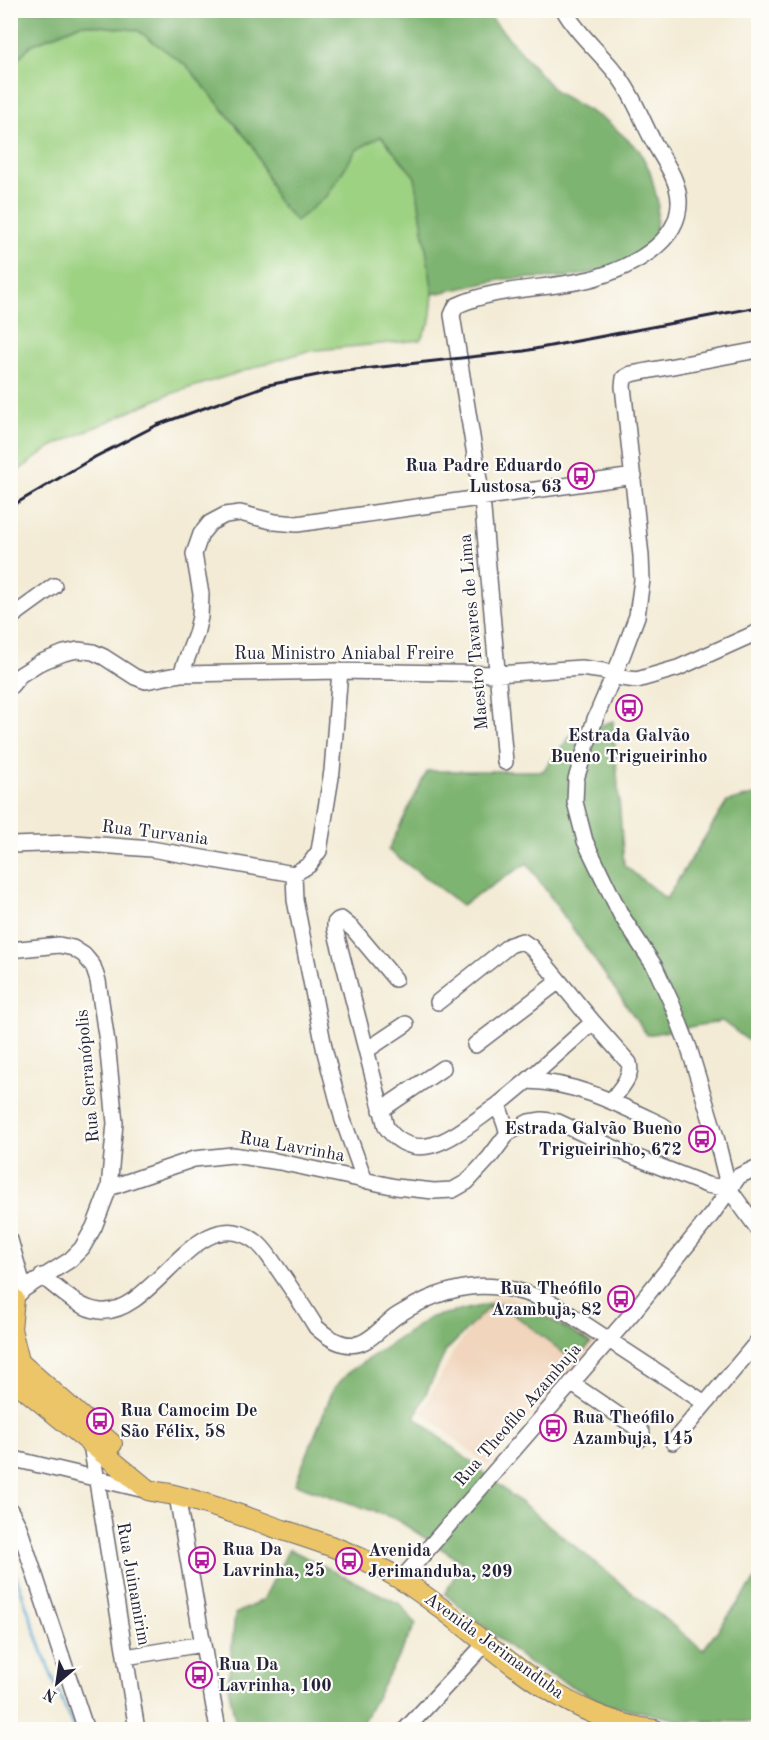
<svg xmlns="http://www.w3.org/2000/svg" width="769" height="1740" viewBox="0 0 769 1740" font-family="'Old Standard TT',serif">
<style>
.built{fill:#f1d5bd}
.green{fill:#9ed283;stroke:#607a5f;stroke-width:1.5}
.forest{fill:#7eb471;stroke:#506b56;stroke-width:1.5}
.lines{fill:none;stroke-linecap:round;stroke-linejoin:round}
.stream{stroke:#59a8d3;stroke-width:3}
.minor-casing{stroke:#6b6871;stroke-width:18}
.major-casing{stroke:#6b6871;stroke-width:22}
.minor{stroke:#fff;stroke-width:15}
.major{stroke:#edc569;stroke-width:20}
.rail{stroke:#22223b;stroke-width:3}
.labels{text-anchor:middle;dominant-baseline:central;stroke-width:4.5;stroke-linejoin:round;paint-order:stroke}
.poi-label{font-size:18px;font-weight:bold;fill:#22223b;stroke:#fdfcf7;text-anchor:start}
.street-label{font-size:18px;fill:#22223b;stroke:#fdfcf7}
</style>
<rect width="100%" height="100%" fill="#fdfcf7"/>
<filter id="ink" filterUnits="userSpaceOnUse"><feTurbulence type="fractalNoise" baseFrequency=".0167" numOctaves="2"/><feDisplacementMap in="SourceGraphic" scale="12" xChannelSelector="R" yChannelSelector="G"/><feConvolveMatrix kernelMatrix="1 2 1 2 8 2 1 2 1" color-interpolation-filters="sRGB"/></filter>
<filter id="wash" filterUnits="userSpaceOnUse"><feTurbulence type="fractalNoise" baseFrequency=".008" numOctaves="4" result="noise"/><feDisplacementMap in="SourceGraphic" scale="24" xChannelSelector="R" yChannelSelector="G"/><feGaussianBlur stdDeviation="1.35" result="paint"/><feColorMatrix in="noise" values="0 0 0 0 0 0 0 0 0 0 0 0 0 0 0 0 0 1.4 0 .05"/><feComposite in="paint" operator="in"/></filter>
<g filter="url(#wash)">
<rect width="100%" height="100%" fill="#f3ebd5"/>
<!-- built -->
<path class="built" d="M493 1296 509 1297 535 1304 569 1323 596 1342 488 1466 422 1412 452 1354Z"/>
<!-- green -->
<path class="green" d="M81 24 137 30 188 67 253 146 277 200 327 196 356 150 381 136 415 177 433 294 430 322 420 340 307 351 167 395 51 447 11 476 10 66 31 45Z"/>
<!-- forest -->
<path class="forest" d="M11 11H485L556 92 607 121 639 150 650 171 658 203 655 242 616 268 569 277 505 279 433 294 415 177 381 136 356 150 327 196 296 221 277 200 253 146 188 67 137 30 81 24 31 45 11 66Z
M613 721 624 865 666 899 727 802 758 794V1048L722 1021 647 1035 527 863 462 905 388 850 427 771H543L571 735Z
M490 1304 527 1306 591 1343 574 1361 507 1309 488 1308 446 1351 415 1417 703 1650 758 1576V1722L683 1721 605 1704 530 1664 445 1594 462 1562 396 1519 295 1484 334 1388 350 1371 431 1317Z
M289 1549 400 1604 416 1624 359 1729H237L228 1686 235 1614 263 1600Z"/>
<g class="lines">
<!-- stream -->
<path class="stream" d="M10 1567 15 1573 45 1659 74 1730"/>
</g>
</g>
<g filter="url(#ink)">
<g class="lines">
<defs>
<path id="minor" d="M758 350 631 374 624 378 623 386 641 556 642 580 637 616 622 656 595 719 576 779 575 802 585 841 621 915 655 967 672 1004 689 1048 716 1137 729 1189 758 1229
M10 618 54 586
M181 674 196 634 200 617 201 594 194 554 201 534 210 523 225 515 240 513 275 522 297 524 634 476
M10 687 20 675 39 663 64 653 78 650 93 652 104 657 135 677 146 681 181 674 340 671 498 674 581 668 603 671 621 678 637 680 678 668 758 632
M505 762 482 498 452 315 456 306C498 286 550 290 594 278 629 268 681 243 679 200 678 177 661 157 651 137 641 118 633 95 619 77 602 54 578 35 564 10
M10 845 75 843 151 849 294 874
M294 874 295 900 325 1052 343 1120 365 1181
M294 874 309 865 319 851 332 771 340 671
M10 950 59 945 73 948 84 955 93 966 98 981 107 1042 115 1123 109 1188 94 1227 82 1248 70 1260 24 1289 10 1303
M395 979 353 929 341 919 338 920 335 923V929L386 1127C420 1173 464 1127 498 1105
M438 1002 510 945 522 941 531 947 593 1022 527 1081 498 1105 508 1133
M593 1022 629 1063C633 1077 619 1090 611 1101
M475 1045 559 981
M367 1050 406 1024
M527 1081C577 1082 620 1105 664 1126
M381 1110 443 1068
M109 1188 194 1159 232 1155 280 1162 396 1187 434 1191 453 1190 467 1182 490 1157 508 1133 529 1122 542 1120 558 1122 625 1153 707 1185 729 1189
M10 1240 24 1289
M42 1276C59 1289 78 1309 100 1311 154 1316 197 1198 255 1241 265 1248 271 1260 278 1269 291 1288 304 1307 316 1327 328 1338 344 1349 361 1343 376 1337 385 1323 398 1315 452 1281 496 1277 554 1304L705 1403
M571 1383 640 1430 642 1433 640 1439
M673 1442 758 1341
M91 1444 137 1730
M10 1458 145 1490
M177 1496 218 1730
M10 1510 19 1527 86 1730
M401 1580 634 1311 712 1214 739 1176 758 1167
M126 1657 202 1644
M405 1730 485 1644"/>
<path id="major" d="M14 1299 11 1329 19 1361
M10 1354 112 1444
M10 1377 148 1490C156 1492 163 1493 170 1494 208 1503 246 1517 283 1530 324 1543 363 1556 400 1579 483 1631 551 1718 655 1730"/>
</defs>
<!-- minor casing -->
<use href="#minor" class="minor-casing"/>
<!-- major casing -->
<use href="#major" class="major-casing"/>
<!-- minor -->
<use href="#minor" class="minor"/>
<!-- major -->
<use href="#major" class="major"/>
<!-- rail -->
<path class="rail" d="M10 507 95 457 157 425 268 385 328 373 524 351 758 307
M10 1725 11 1730"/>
</g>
</g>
<!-- icons -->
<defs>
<symbol id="bus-ring" viewBox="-11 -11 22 22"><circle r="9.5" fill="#fdfcf7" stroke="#b5179e" stroke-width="1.5"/><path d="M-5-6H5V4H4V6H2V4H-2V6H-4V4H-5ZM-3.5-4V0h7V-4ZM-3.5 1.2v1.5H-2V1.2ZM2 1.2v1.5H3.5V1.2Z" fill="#b5179e"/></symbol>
</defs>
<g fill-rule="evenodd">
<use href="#bus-ring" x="566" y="461" width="30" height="30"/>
<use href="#bus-ring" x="614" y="693" width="30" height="30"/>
<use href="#bus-ring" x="687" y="1124" width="30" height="30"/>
<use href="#bus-ring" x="606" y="1284" width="30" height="30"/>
<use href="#bus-ring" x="85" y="1406" width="30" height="30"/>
<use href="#bus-ring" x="538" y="1413" width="30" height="30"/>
<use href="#bus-ring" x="187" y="1545" width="30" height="30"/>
<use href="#bus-ring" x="334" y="1546" width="30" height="30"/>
<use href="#bus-ring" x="184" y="1660" width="30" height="30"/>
</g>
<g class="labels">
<!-- poi labels -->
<g class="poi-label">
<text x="562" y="466" text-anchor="end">Rua Padre Eduardo<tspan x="562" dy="21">Lustosa, 63</tspan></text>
<text x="629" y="736" text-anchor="middle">Estrada Galvão<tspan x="629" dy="21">Bueno Trigueirinho</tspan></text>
<text x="682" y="1129" text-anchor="end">Estrada Galvão Bueno<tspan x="682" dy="21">Trigueirinho, 672</tspan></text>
<text x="602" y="1289" text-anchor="end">Rua Theófilo<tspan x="602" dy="21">Azambuja, 82</tspan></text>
<text x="120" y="1411">Rua Camocim De<tspan x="120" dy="21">São Félix, 58</tspan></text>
<text x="572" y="1418">Rua Theófilo<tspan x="572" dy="21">Azambuja, 145</tspan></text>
<text x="222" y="1550">Rua Da<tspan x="222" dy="21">Lavrinha, 25</tspan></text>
<text x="368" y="1551">Avenida<tspan x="368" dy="21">Jerimanduba, 209</tspan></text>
<text x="218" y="1665">Rua Da<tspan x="218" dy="21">Lavrinha, 100</tspan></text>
</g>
<!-- street labels -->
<g class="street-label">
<text transform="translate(474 632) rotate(-95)">Maestro Tavares de Lima</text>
<text x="344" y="654">Rua Ministro Aniabal Freire</text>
<text transform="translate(155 833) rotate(7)">Rua Turvania</text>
<text transform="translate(88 1076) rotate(-95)">Rua Serranópolis</text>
<text transform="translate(292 1147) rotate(10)">Rua Lavrinha</text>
<text transform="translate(518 1415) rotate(-49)">Rua Theofilo Azambuja</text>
<text transform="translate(133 1584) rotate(80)">Rua Juinamirim</text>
<text transform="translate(494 1646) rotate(36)">Avenida Jerimanduba</text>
</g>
</g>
<!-- margin -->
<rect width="769" height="1740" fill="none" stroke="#fdfcf7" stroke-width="36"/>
<!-- north arrow -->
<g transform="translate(57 1683) rotate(209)" stroke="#fdfcf7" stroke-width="4.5" paint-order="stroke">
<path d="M0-4.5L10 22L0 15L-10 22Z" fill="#22223b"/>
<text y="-9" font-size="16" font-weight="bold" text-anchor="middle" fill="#22223b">N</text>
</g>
</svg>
